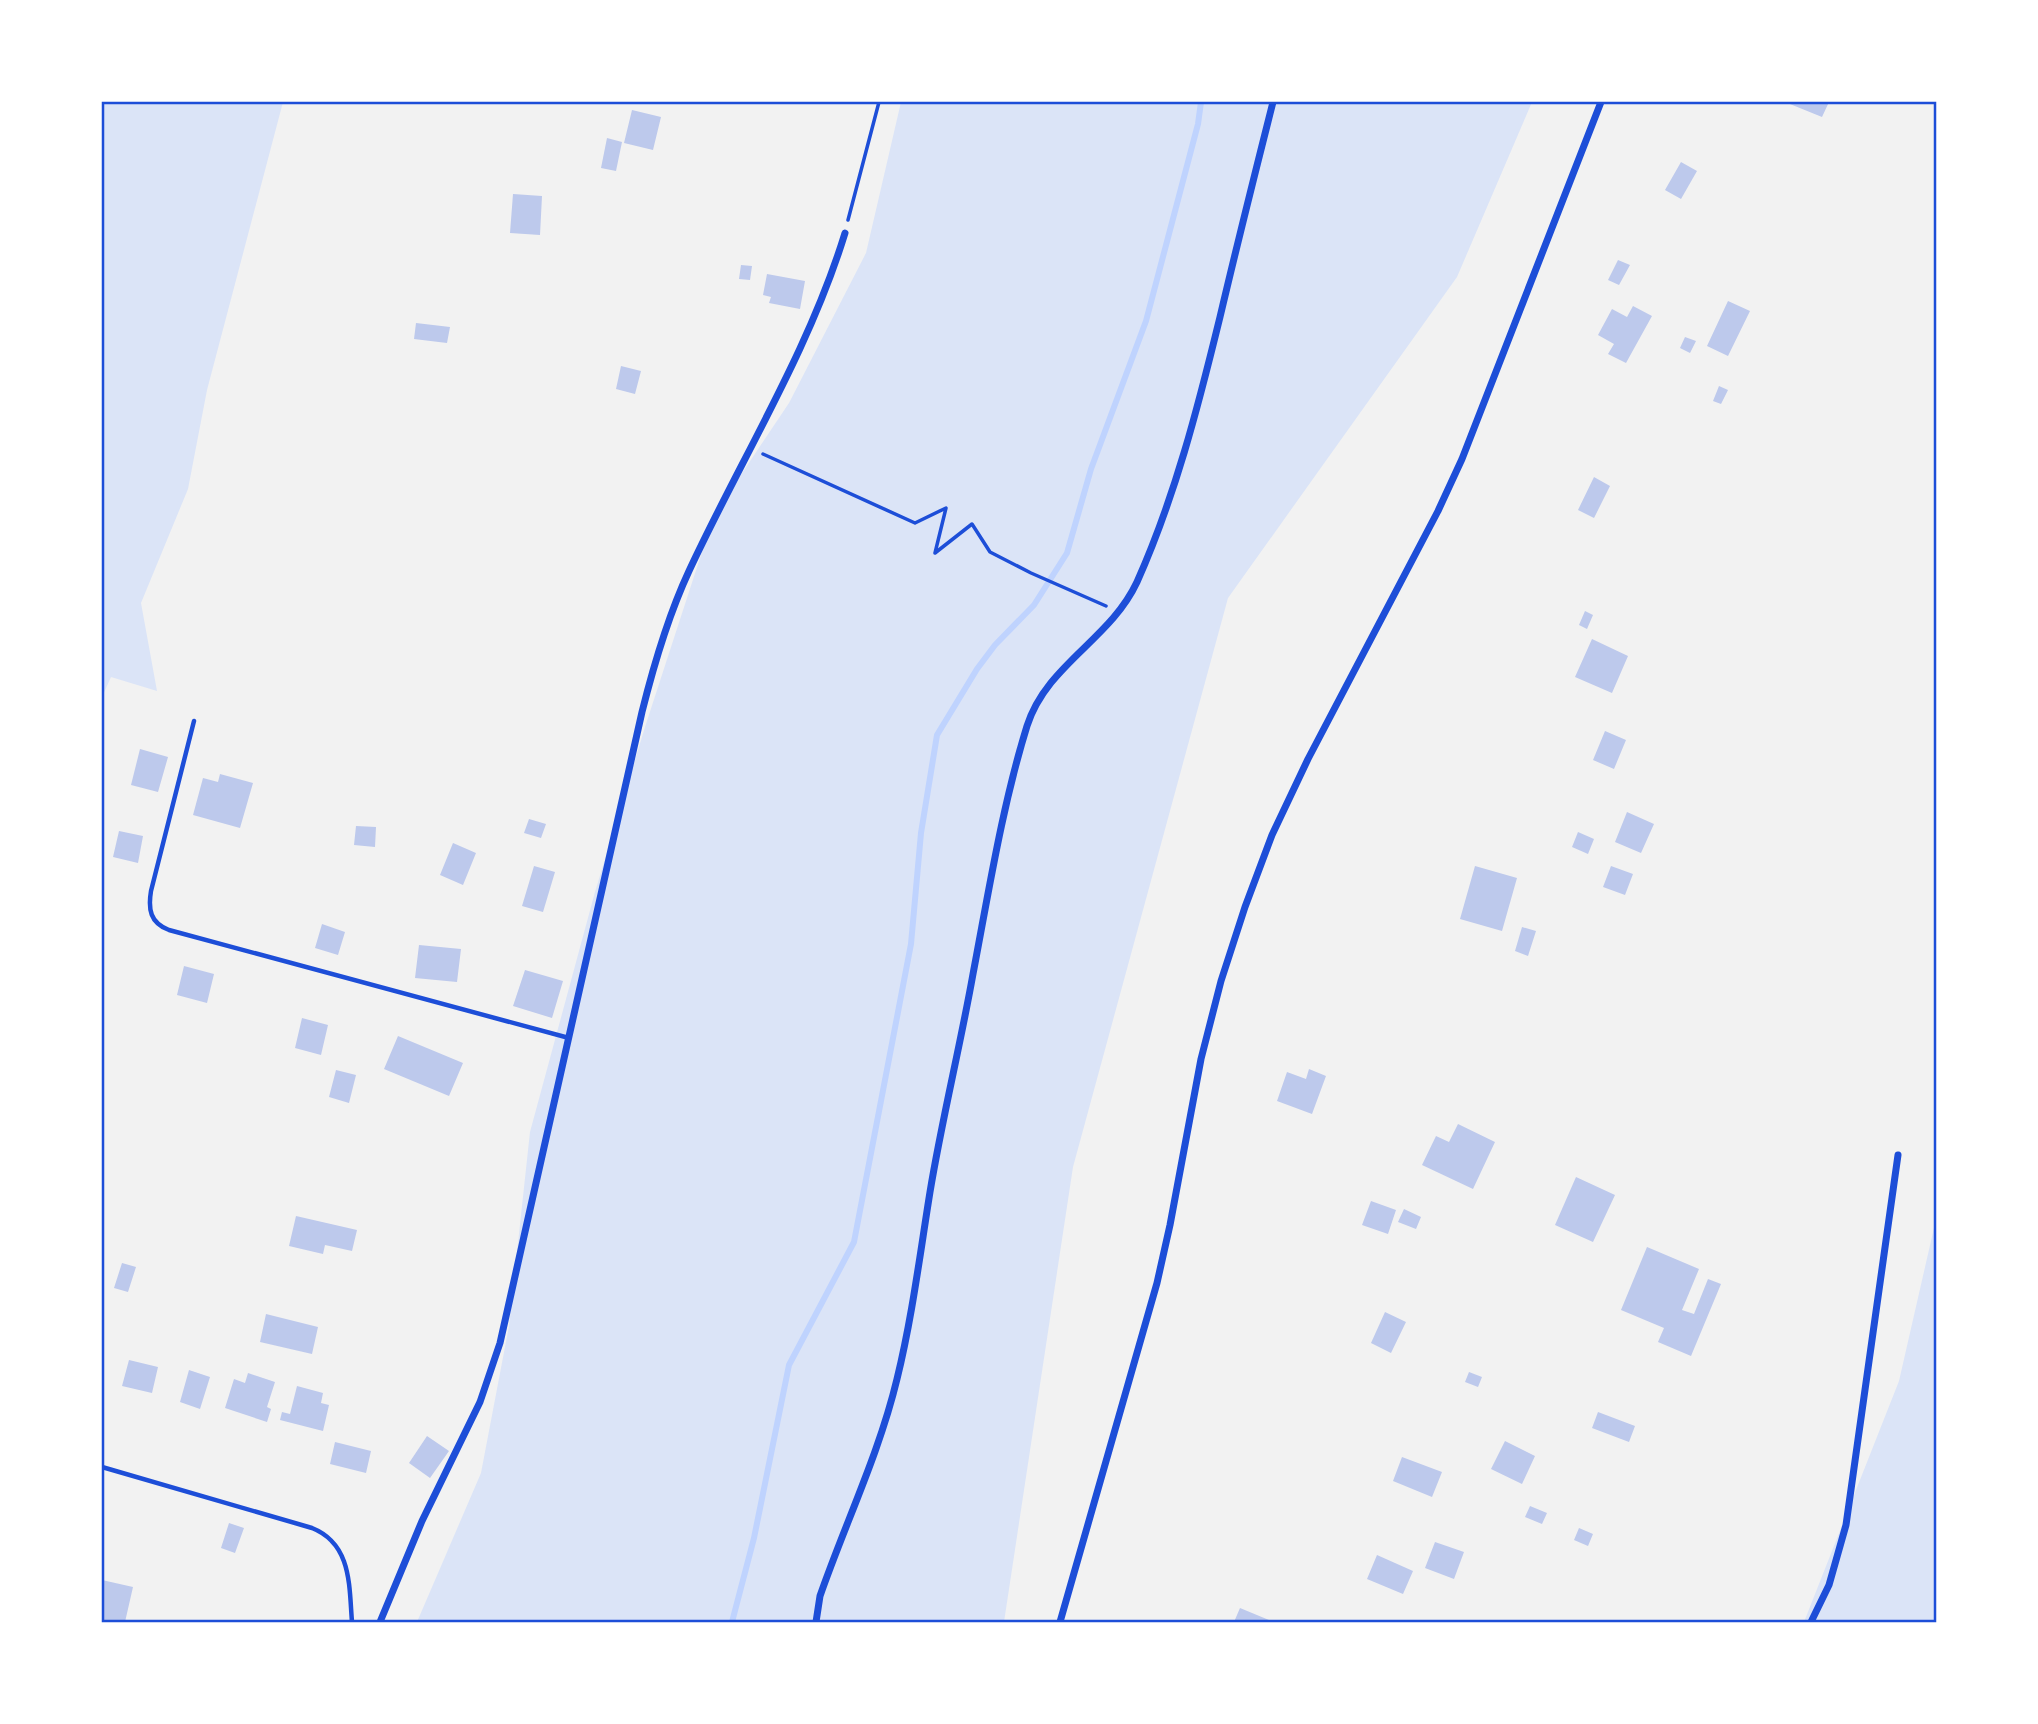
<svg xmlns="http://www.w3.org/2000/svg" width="2038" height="1724" viewBox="0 0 2038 1724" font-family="Spectral,serif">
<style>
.green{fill:#dbe4f7}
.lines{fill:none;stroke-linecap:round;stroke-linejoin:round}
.stream{stroke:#bfd3fe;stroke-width:6}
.building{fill:#bdc9ec}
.path{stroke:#1d4ed8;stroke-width:3.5}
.service{stroke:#1d4ed8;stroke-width:4.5}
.minor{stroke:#1d4ed8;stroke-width:7}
.neatline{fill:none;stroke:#1d4ed8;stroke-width:2.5}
</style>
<rect width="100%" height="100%" fill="#f2f2f2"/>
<!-- green -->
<path class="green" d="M102 102H283L207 390 188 489 141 603 157 691 111 677 102 697Z
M901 102H1532L1457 277 1228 598 1073 1167 1004 1622H417L481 1473 509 1326 530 1132 595 892 645 727 714 515 789 403 866 253Z
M1936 1219V1622H1804L1899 1381Z"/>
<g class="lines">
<!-- stream -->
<path class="stream" d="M732 1622 754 1538 789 1365 854 1242 911 944 921 833 937 735 977 669 995 645 1034 605 1067 553 1091 469 1146 321 1198 124 1201 102"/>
</g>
<!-- building -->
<path class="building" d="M1785 102H1829L1822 117Z
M632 110 661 117 653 150 624 143Z
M607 138 622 142 616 171 601 168Z
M1681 162 1697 171 1681 199 1665 190Z
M513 194 542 196 540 235 510 233Z
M1618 260 1630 265 1619 285 1608 280Z
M741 265 752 266 750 280 739 279Z
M767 274 805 281 800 309 769 303 771 297 763 295Z
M1728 301 1750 311 1728 356 1707 346Z
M1633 306 1652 316 1626 363 1608 354 1614 344 1598 335 1612 309 1627 317Z
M416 323 450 327 447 343 414 339Z
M1685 337 1696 341 1690 353 1680 348Z
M621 366 641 371 635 394 616 389Z
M1719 386 1728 390 1721 404 1713 401Z
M1594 477 1610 486 1594 518 1578 510Z
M1585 611 1593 615 1587 629 1579 625Z
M1592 639 1628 656 1612 693 1575 677Z
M1605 731 1626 740 1614 769 1593 760Z
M140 749 168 757 158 792 131 785Z
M220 774 253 783 240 828 193 815 203 778 218 782Z
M1627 812 1654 824 1641 853 1615 842Z
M529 819 546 824 541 838 524 833Z
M356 826 376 827 375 847 354 845Z
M119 831 143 836 138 863 113 857Z
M1578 832 1594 839 1588 854 1572 847Z
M453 843 476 853 463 885 440 875Z
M534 866 555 872 543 912 522 906Z
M1475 866 1517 878 1502 931 1460 919Z
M1611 866 1633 874 1625 895 1603 887Z
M322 924 345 932 338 955 315 948Z
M1522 927 1536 931 1528 956 1515 951Z
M419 945 461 949 457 982 415 978Z
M184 966 214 974 207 1003 177 995Z
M525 970 563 981 552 1018 513 1006Z
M302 1018 328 1025 321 1055 295 1048Z
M398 1036 463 1063 449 1096 384 1069Z
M1309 1069 1326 1076 1312 1114 1277 1101 1287 1072 1306 1079Z
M336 1070 356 1075 349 1103 329 1097Z
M1458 1124 1495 1142 1473 1189 1422 1165 1436 1136 1449 1142Z
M1576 1177 1615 1195 1593 1242 1555 1225Z
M1371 1201 1396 1210 1388 1234 1362 1225Z
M1404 1209 1421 1217 1416 1229 1398 1222Z
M296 1216 357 1230 352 1251 325 1245 323 1254 289 1246Z
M1647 1247 1699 1269 1682 1310 1694 1314 1708 1279 1721 1284 1691 1356 1658 1342 1664 1328 1621 1310Z
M122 1263 136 1267 128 1292 114 1288Z
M1385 1312 1406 1322 1391 1353 1371 1343Z
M266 1314 318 1327 312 1354 260 1342Z
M129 1360 158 1367 152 1393 122 1386Z
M189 1370 210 1377 200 1409 180 1402Z
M1469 1372 1482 1377 1478 1387 1465 1382Z
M248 1373 275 1382 267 1407 271 1409 267 1422 225 1408 234 1379 245 1383Z
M297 1386 323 1393 321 1403 329 1405 323 1431 280 1420 282 1412 290 1414Z
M1598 1412 1635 1426 1629 1442 1592 1428Z
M427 1436 449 1451 430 1478 409 1463Z
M1505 1441 1535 1456 1522 1484 1491 1469Z
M335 1442 371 1451 366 1473 330 1464Z
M1402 1457 1442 1472 1432 1497 1393 1481Z
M1530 1506 1547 1513 1542 1524 1525 1517Z
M229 1523 244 1528 235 1553 221 1548Z
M1579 1528 1593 1534 1588 1546 1574 1540Z
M1435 1542 1464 1552 1454 1579 1425 1568Z
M1377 1555 1413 1571 1403 1594 1367 1579Z
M102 1580 133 1587 125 1622H102Z
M1240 1608 1274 1622H1234Z"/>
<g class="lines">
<!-- path -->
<path class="path" d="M848 220 879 102
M763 454 915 523 946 508 935 553 972 524 990 552 1031 573 1106 606"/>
<!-- service -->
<path class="service" d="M194 721 151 891C148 909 150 923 169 930L569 1038
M102 1467 312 1528C352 1544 349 1586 352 1622"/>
<!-- minor -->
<path class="minor" d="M380 1622 422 1521 480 1402 500 1343 642 712C654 664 668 616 689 571 741 459 809 351 845 233
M816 1622 820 1596C845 1524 879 1454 897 1379 912 1318 920 1254 930 1192 942 1119 960 1047 973 974 989 890 1002 807 1027 726 1047 664 1110 640 1137 582 1175 497 1198 407 1220 317 1237 245 1255 173 1273 102
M1060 1622 1157 1283 1170 1225 1201 1059 1221 981 1245 907 1272 835 1308 759 1438 511 1462 459 1601 102
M1811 1622 1829 1585 1846 1525 1898 1155"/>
</g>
<!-- border -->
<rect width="2038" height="1724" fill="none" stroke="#ffffff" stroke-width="206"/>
<rect x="103" y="103" width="1832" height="1518" class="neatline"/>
</svg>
